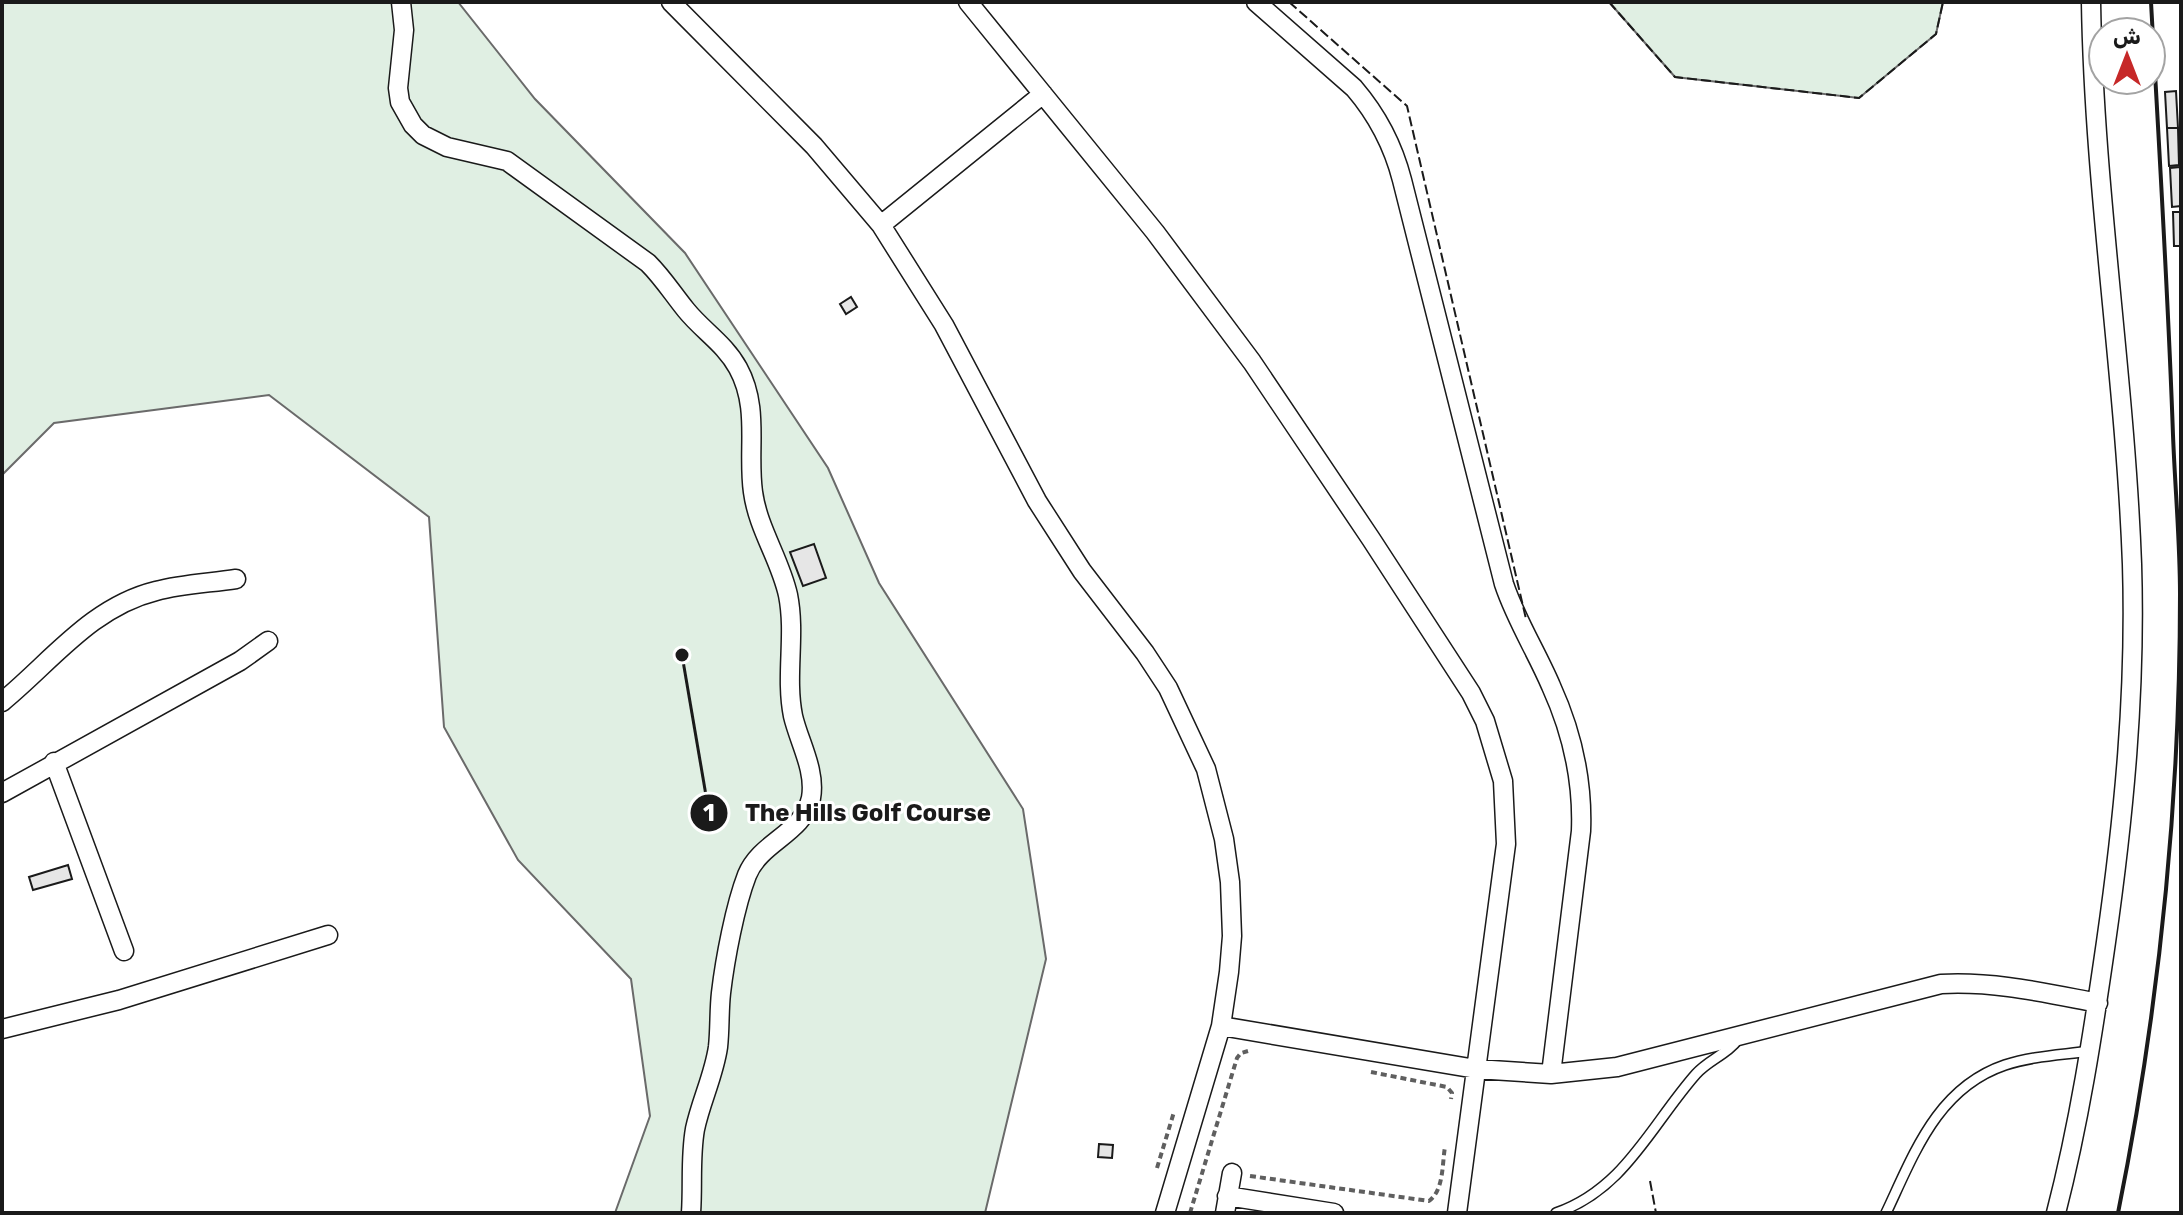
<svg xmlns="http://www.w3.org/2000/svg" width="2183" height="1215" viewBox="0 0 2183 1215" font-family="Rubik,Cairo,sans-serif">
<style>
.green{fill:#e0efe3;stroke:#6a6a6a;stroke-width:2}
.building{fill:#e6e6e6;stroke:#1a1a1a;stroke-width:2}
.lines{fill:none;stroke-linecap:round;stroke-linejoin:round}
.service-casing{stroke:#1a1a1a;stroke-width:12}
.minor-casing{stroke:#1a1a1a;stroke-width:21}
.path{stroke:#5f5f5f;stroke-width:4;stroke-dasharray:6 4;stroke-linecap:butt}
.service{stroke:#fff;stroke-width:9}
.minor{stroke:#fff;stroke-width:18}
.fence{stroke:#1a1a1a;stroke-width:2;stroke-dasharray:10 4;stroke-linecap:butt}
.wall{stroke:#1a1a1a;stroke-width:4}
.leader{fill:none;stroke:#1a1a1a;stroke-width:3}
.callout-dot{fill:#1a1a1a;stroke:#fff;stroke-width:3}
.mark-label{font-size:24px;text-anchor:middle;font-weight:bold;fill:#fff}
.callout-label{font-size:24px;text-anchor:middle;font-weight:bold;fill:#1a1a1a;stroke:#fff;stroke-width:6;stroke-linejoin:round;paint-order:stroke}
</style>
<rect width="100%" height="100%" fill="#fff"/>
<!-- green -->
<path class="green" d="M2 2H458L535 99 685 253 828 468 879 583 1023 809 1046 959 985 1213H615L650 1116 631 979 518 860 444 727 429 517 269 395 54 423 2 475Z
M1609 2H1943L1936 34 1859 98 1675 77Z"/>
<!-- building -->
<path class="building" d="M2176 91 2178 128H2167L2165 92Z
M2167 128H2178L2179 165 2169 166Z
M2180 167 2181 206 2172 207 2170 168Z
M2173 212H2181V246H2174Z
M851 297 857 307 846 314 840 304Z
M814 544 826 578 803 586 790 552Z
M68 865 72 879 33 890 29 877Z
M1099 1144 1113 1145 1112 1158 1098 1157Z"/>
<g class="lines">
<defs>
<path id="service" d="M1556 1213C1625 1189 1651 1125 1696 1074 1708 1060 1728 1054 1739 1038
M1886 1213C1914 1154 1937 1088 2005 1065 2032 1056 2062 1055 2090 1051"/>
<path id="minor" d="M401 2 404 30 398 88 400 102 413 125 423 135 447 147 507 161 648 263C663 278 673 294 686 310 703 331 725 344 738 368 760 408 747 450 753 492 758 529 780 559 788 595 796 635 785 676 793 716 799 742 816 770 811 798 803 834 761 841 747 875 735 906 725 959 721 993 719 1011 720 1029 718 1047 714 1075 701 1101 695 1129 690 1157 693 1185 691 1213
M671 2 814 146 881 225 944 325 1037 501 1082 571 1145 653 1168 688 1206 769 1224 839 1230 882 1232 936 1229 972 1221 1026 1165 1213
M968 2 1155 232 1252 362 1371 539 1471 693 1485 721 1503 781 1506 844 1457 1213
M1256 2 1354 88C1378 116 1393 145 1402 180L1504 584C1516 620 1536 651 1551 686 1572 732 1583 780 1581 831L1551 1074
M881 225 1043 94
M2 702C51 662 91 607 156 591 182 584 210 583 236 579
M54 762 124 951
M2 793 240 661 268 641
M1221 1026 1476 1069 1551 1074 1617 1067 1941 984C1995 981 2045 993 2098 1003
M2 1029 119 1000 328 935
M1227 1196 1334 1213
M1225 1213 1232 1173
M2056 1213C2079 1124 2093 1033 2106 942 2124 816 2136 691 2132 564 2125 376 2094 190 2091 2"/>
</defs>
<!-- service casing -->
<use href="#service" class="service-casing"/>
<!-- minor casing -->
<use href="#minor" class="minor-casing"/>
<!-- path -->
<path class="path" d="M1371 1072 1447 1087 1452 1093 1451 1099
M1157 1168 1174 1112
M1250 1176 1429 1201C1444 1190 1442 1164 1445 1147
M1190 1213 1237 1058 1241 1053 1248 1051"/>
<!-- service -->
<use href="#service" class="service"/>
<!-- minor -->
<use href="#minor" class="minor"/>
<!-- fence -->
<path class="fence" d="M1289 2 1407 106 1526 619
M1609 2 1675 77 1859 98 1936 34 1943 2
M1650 1181 1656 1213"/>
<!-- wall -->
<path class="wall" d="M2118 1213C2159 1010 2180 802 2180 594 2180 541 2175 488 2173 435 2168 291 2159 146 2151 2"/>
</g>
<!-- callouts -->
<path class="leader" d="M682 655L709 813"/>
<g class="callout-dot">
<circle cx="682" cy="655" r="8"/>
<circle cx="709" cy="813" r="20"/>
</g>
<g class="mark-label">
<text x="709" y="821">1</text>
</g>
<g class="callout-label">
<text x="868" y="821">The Hills Golf Course</text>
</g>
<!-- border -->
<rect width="2183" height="1215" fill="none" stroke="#1a1a1a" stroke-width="8"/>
<!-- north arrow -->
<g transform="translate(2127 56)"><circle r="38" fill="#ffffff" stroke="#a3a3a3" stroke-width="2"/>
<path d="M0-6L14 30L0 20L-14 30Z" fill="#c62828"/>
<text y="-12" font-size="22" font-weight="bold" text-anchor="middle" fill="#1a1a1a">ش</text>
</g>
</svg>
